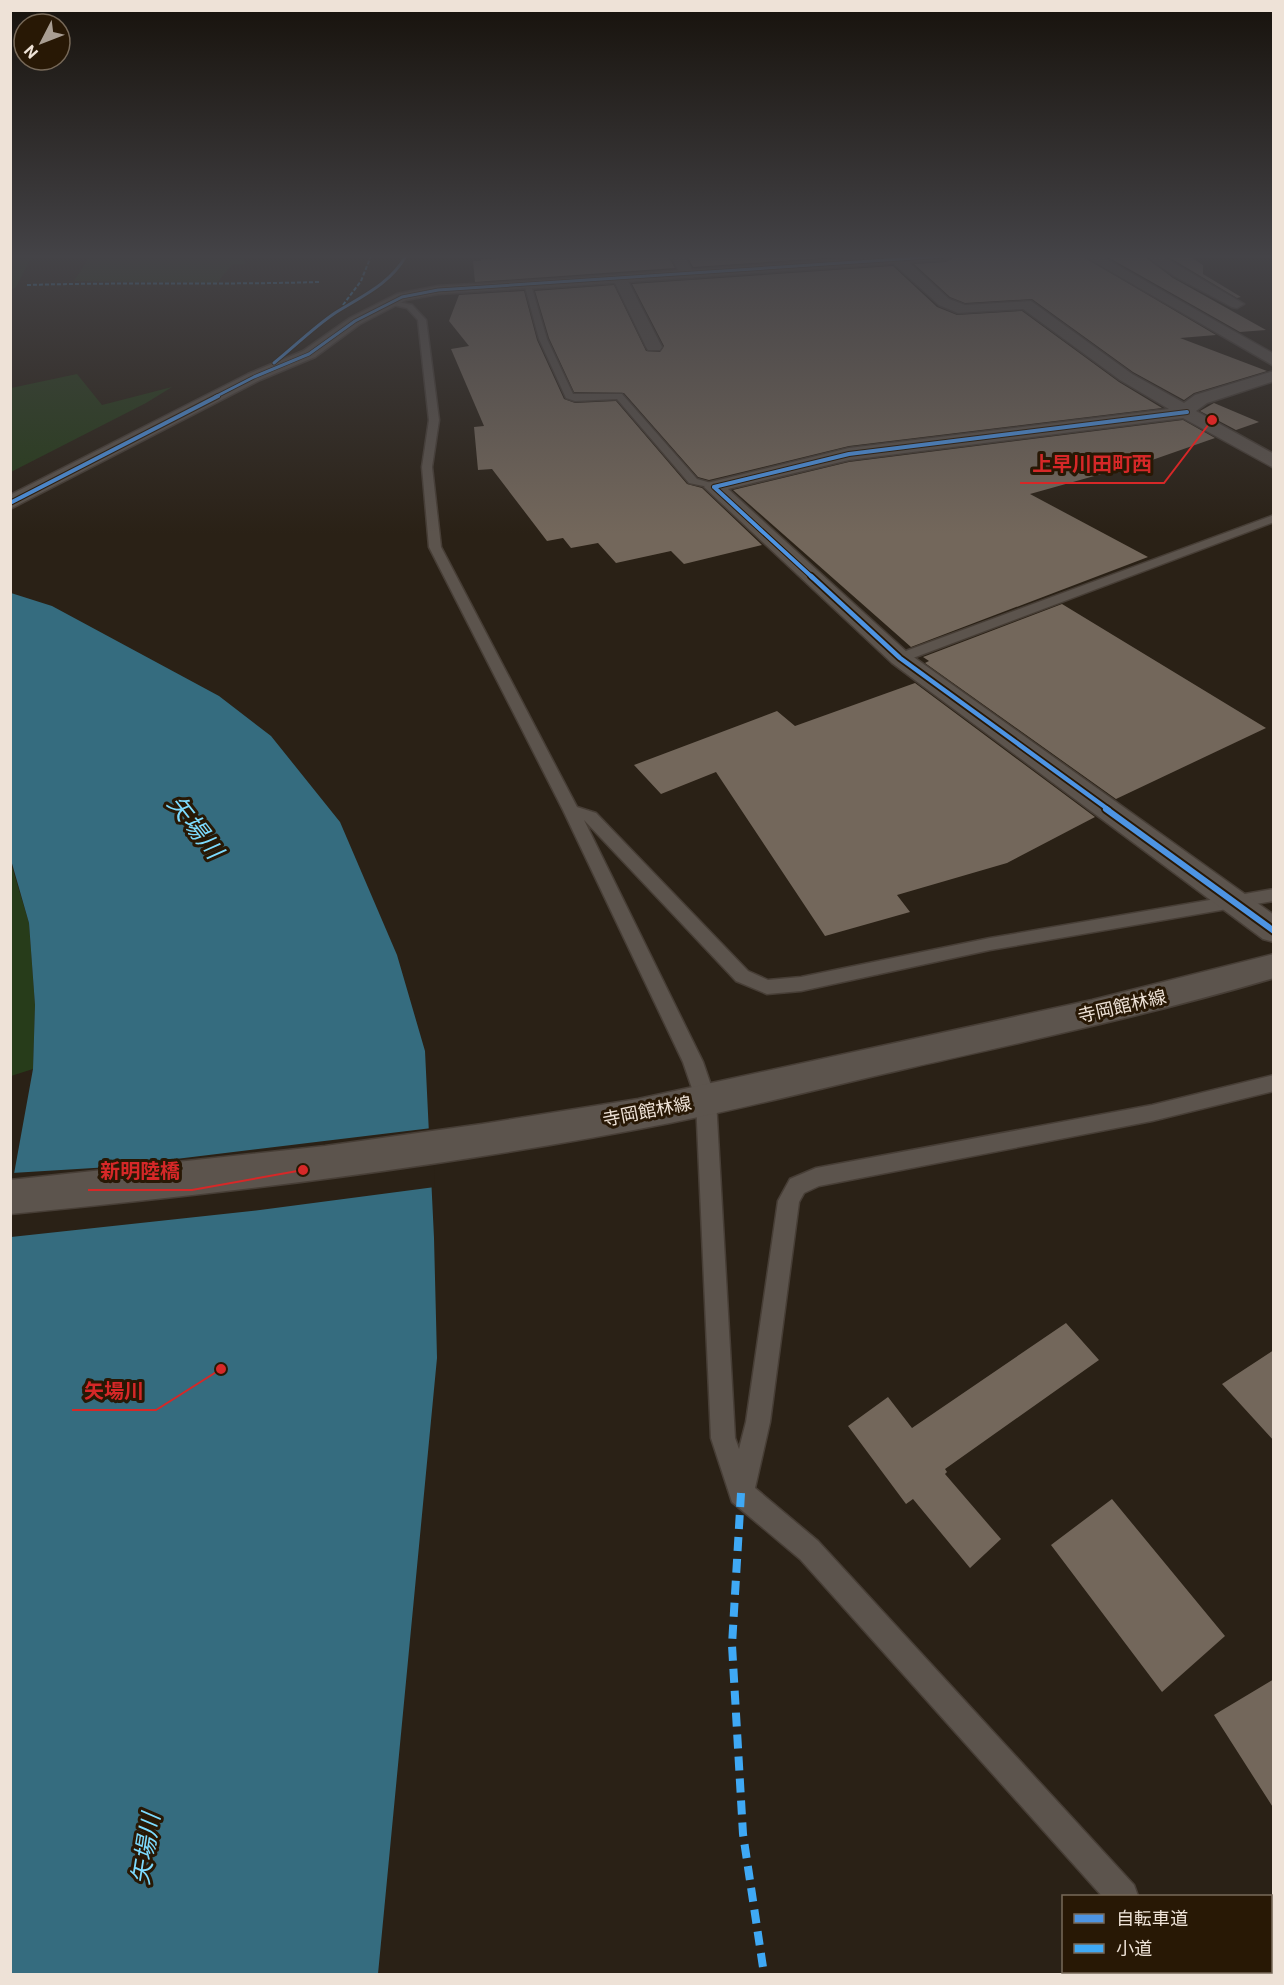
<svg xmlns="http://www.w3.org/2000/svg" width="1284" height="1985" viewBox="0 0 1284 1985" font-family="Roboto,'Noto Sans JP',sans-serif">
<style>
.green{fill:#273c1a}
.water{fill:#356c7f}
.pier{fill:#2a2116}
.building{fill:#73675b}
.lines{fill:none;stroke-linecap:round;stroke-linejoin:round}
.service-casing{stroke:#473e36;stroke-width:3}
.minor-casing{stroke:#473e36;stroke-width:3}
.tertiary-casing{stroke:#473e36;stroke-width:3}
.secondary-casing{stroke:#473e36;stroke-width:3}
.service{fill:#5c544d;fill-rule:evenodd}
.minor{fill:#5c544d;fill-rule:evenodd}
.tertiary{fill:#5c544d;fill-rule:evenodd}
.secondary{fill:#5c544d;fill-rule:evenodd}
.quiet-far1{stroke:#3fa9f5;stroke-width:2;stroke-dasharray:4 2;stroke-linecap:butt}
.quiet{stroke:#3fa9f5;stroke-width:8;stroke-dasharray:14 8;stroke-linecap:butt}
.cycleway-far3-casing{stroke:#281805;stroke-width:4.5}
.cycleway-far2-casing{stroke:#281805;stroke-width:6}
.cycleway-far1-casing{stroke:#281805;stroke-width:8}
.cycleway-casing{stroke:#281805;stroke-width:10}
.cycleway-far3{stroke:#4d94e3;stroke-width:3}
.cycleway-far2{stroke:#4d94e3;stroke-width:4}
.cycleway-far1{stroke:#4d94e3;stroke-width:4.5}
.cycleway{stroke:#4d94e3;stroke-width:6}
.labels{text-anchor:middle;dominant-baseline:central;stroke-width:6;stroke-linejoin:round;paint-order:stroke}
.street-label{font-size:18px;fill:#eee2d7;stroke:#281805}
.near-water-label{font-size:24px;font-style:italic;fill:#7ddbfe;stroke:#281805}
.leader{fill:none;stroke:#d62828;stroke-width:2}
.callout-dot{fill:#d62828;stroke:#281805;stroke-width:2}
.callout-label{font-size:20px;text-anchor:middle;font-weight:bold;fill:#d62828;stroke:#281805;stroke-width:6;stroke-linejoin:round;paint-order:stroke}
</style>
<rect width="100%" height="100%" fill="#2a2116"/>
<!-- green -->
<path class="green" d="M11 256H32L16 287 11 290Z
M90 256H244L245 264H232L217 283 74 281Z
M77 374 102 405 172 387 146 403 11 472V388Z
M10 860 29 923 35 1005 33 1069 11 1076Z"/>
<!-- water -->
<path class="water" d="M11 593 52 606 219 696 271 736 340 822 397 955 425 1051 434 1238 437 1358 378 1974H11L10 1196 33 1069 35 1005 29 923 11 860Z"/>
<!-- pier -->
<path class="pier" d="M432 1128 435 1187 260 1210 11 1237 12 1173 110 1167Z"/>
<!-- building -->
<path class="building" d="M559 256H668L675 268 475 282 473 261H481V259Z
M687 256H854L693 267Z
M955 256H1082L1216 335 1180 338 1267 371 1194 393 1184 400 1133 372 1032 299 965 303 950 297 914 264 946 262Z
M1106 256H1144L1173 278 1266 330 1240 332Z
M1167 256H1189L1203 265V274L1241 297 1237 298Z
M893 266 937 307 957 315 1022 311 1119 382 1162 408 849 446 709 480 698 477 624 393 574 392 549 338 535 291 614 285 646 351 660 352 664 346 632 284Z
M524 291 537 340 564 399 575 403 616 401 687 484 702 488 762 545 684 564 671 551 616 563 598 543 571 548 563 538 547 541 492 469 478 470 474 427 484 426 451 349 469 346 449 321 459 295Z
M1214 403 1259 422 1236 430 1200 411Z
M1183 420 1215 438 1155 459 1030 494 1148 557 911 647 733 490 849 462Z
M1062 604 1266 728 1116 799 925 663 929 661 923 657Z
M915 683 1095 817 1007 863 897 895 910 912 825 936 716 772 661 794 634 765 777 711 795 726Z
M1066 1323 1099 1360 945 1469 947 1472 945 1474 1001 1539 970 1568 913 1499 906 1504 848 1426 888 1397 912 1428Z
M1274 1350V1441L1222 1384Z
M1112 1499 1225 1636 1162 1692 1051 1545Z
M1274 1679V1809L1214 1715Z"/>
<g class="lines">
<defs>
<path id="service" d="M524 283 531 285 547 339 573 394H622L697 479 718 485V489L689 483 617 399 575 401 566 398 539 339Z
M389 300 412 305 426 320 439 420 432 467 441 547 577 807 596 813 748 971 768 980 801 977 990 938 1274 889V901L990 950 801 991 767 994 736 981 584 820 703 1062 716 1100 735 1438 739 1449 746 1422 778 1201 790 1179 816 1168 1152 1105 1274 1075V1091L1152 1121 819 1186 804 1193 799 1202 770 1422 755 1488 818 1541 1134 1885 1138 1896H1102L800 1559 732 1502 711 1438 696 1100 683 1062 563 810 429 547 422 467 429 420 418 320 407 308 389 304Z
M1274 515V522L905 661H895L893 658 895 655Z
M1176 1972H1209L1210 1974H1177Z"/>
<path id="minor" d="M670 256H684L695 275 693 278H683Z
M898 256 903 257 949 299 965 305 1031 301 1132 374 1184 403 1195 395 1274 371V381L1207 403 1196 411 1274 454V468L1183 418 849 460 728 489 908 653 1274 915V942L1263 939 892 663 704 487 707 483 849 448 1169 409 1120 380 1023 309 958 313 939 305 893 263 891 260 893 257Z
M1084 256H1101L1274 354V366Z
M1146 256H1162L1244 304 1237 308 1232 307 1174 276Z
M620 275 627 279 662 347 660 350H648L646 347 613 279Z
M527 281 534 285 532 288 438 294 406 300 360 324 315 357 260 380 10 509V495L248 374 303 351 350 318 397 294 438 286Z"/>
<path id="tertiary" d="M887 256H953L946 260 527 289 520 285 527 281Z"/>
<path id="secondary" d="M1274 954V978C1153 1014 1031 1040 909 1068 830 1086 750 1107 670 1123 452 1166 231 1193 10 1214V1180L325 1146 482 1124 638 1099 1092 1000Z"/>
</defs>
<!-- service casing -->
<use href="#service" class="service-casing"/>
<!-- minor casing -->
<use href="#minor" class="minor-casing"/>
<!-- tertiary casing -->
<use href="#tertiary" class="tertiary-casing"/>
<!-- secondary casing -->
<use href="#secondary" class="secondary-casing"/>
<!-- service -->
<use href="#service" class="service"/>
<!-- minor -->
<use href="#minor" class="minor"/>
<!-- tertiary -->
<use href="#tertiary" class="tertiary"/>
<!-- secondary -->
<use href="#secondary" class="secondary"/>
<!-- quiet-far1 -->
<path class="quiet-far1" d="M27 285C124 282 222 285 319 282
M343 305 361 281 371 256"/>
<!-- quiet -->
<path class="quiet" d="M741 1493 732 1645 743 1834 764 1974"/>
<defs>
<path id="cycleway-far3" d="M274 363C294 347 314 327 335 313 362 296 389 285 406 256
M215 397 254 377 309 354 355 321 402 297 438 290 946 256"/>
<path id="cycleway-far2" d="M714 487 813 578
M714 487 849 454 1187 412
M10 503 218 396"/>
<path id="cycleway-far1" d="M811 576 900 658 1109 810"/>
<path id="cycleway" d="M1106 809 1274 931"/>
</defs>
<!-- cycleway-far3 casing -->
<use href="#cycleway-far3" class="cycleway-far3-casing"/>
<!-- cycleway-far2 casing -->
<use href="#cycleway-far2" class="cycleway-far2-casing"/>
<!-- cycleway-far1 casing -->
<use href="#cycleway-far1" class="cycleway-far1-casing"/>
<!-- cycleway casing -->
<use href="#cycleway" class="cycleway-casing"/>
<!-- cycleway-far3 -->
<use href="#cycleway-far3" class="cycleway-far3"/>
<!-- cycleway-far2 -->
<use href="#cycleway-far2" class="cycleway-far2"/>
<!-- cycleway-far1 -->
<use href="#cycleway-far1" class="cycleway-far1"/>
<!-- cycleway -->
<use href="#cycleway" class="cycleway"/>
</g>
<!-- sky -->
<linearGradient id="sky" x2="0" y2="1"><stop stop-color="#17120c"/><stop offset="0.48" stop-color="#444347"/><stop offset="1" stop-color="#444347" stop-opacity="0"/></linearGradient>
<rect width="1284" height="534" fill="url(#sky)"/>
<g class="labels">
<!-- street labels -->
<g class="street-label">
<text transform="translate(1122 1006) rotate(-13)">寺岡館林線</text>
<text transform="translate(647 1111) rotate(-11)">寺岡館林線</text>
</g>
<!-- near-water labels -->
<g class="near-water-label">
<text transform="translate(195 827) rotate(52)">矢場川</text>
<text transform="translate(146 1849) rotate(-81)">矢場川</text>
</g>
</g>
<!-- callouts -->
<path class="leader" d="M1212 420L1164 483H1020M303 1170L192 1190H88M221 1369L156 1410H72"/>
<g class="callout-dot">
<circle cx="1212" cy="420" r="6"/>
<circle cx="303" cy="1170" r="6"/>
<circle cx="221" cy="1369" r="6"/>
</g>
<g class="callout-label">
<text x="1092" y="471">上早川田町西</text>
<text x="140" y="1178">新明陸橋</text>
<text x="114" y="1398">矢場川</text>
</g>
<!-- border -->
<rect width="1284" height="1985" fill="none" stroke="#eee2d7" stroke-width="24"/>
<!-- legend -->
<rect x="1062" y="1895" width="210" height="78" fill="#281805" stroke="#776959" stroke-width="1.5"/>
<rect x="1074" y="1914" width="30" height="9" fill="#4d94e3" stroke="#776959" stroke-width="1.5"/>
<text x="1116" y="1925" font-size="18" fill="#eee2d7">自転車道</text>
<rect x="1074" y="1944" width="30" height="9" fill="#3fa9f5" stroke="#776959" stroke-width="1.5"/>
<text x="1116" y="1955" font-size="18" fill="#eee2d7">小道</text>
<!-- north arrow -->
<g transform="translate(42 42) rotate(228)"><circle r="28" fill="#281805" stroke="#776959" stroke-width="1.5"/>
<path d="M0-4.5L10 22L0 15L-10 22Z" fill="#a99e93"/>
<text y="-9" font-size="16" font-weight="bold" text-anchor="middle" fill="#eee2d7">N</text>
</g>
</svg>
